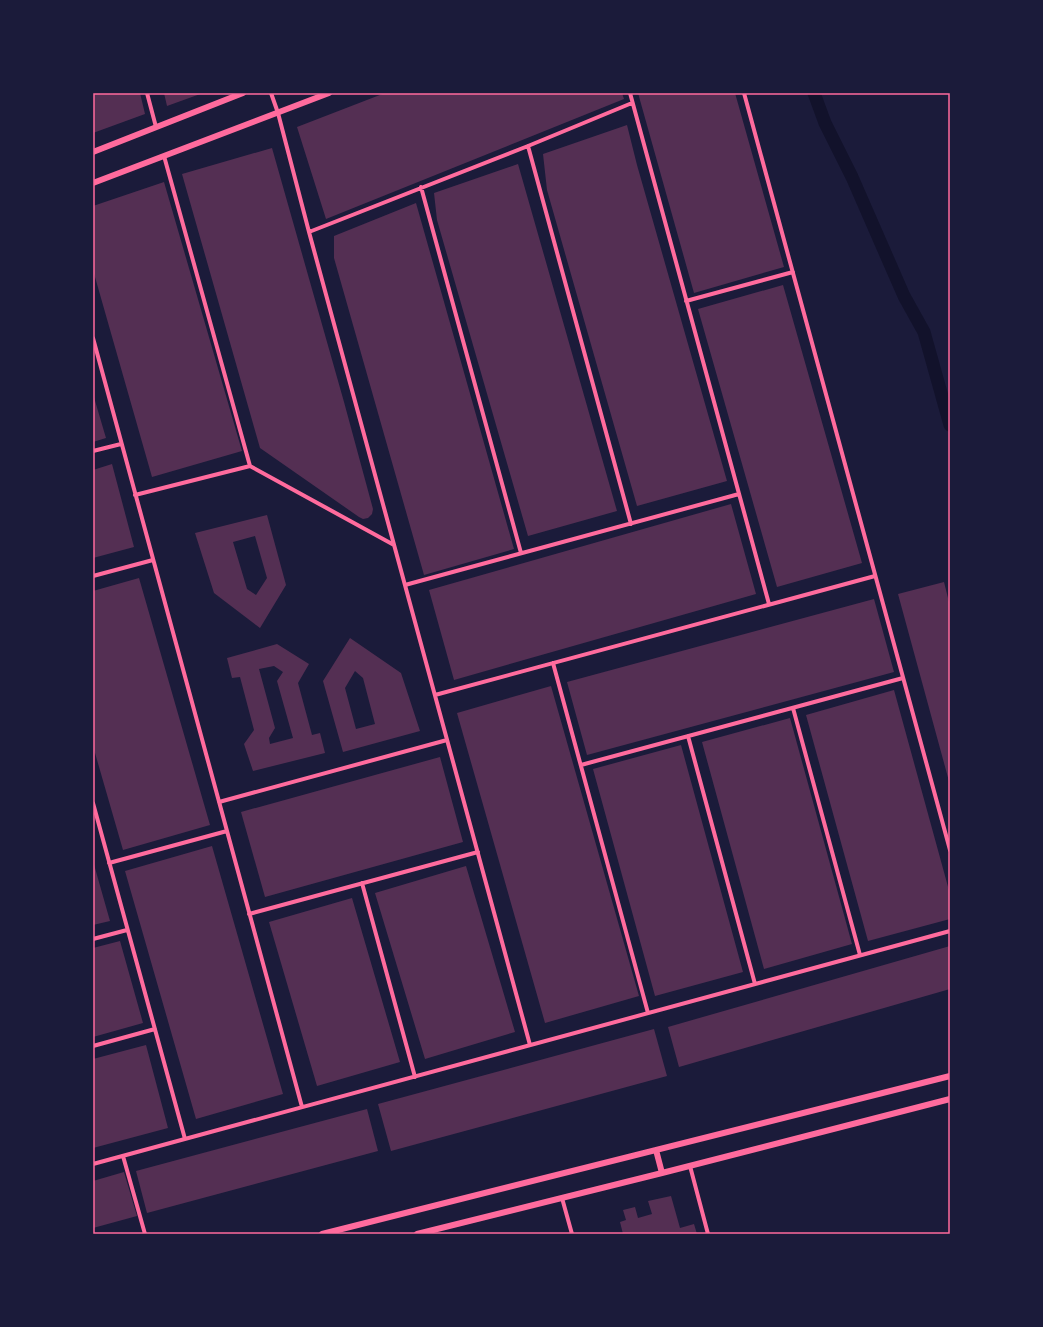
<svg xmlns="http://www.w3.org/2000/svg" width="1043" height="1327" viewBox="0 0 1043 1327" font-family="Inter,sans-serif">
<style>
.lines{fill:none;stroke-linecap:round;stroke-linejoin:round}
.canal{stroke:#12122b;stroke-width:13}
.building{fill:#542f53;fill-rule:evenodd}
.minor{stroke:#ff6b9d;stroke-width:4}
.tertiary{stroke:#ff6b9d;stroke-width:6}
.neatline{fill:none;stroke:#ff6b9d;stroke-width:1.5}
</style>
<rect width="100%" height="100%" fill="#1b1b3a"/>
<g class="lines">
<!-- canal -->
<path class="canal" d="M814 93 825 123 852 177 904 296 924 332 950 425"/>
</g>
<!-- building -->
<path class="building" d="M93 93H140L145 114 93 133Z
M164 93H203L167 106Z
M385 93H622L624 99 326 219 297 127Z
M638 93H735L784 267 694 293Z
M627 125 637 165 727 481 637 506 547 190 543 154Z
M272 148 344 402 373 509 372 514 368 518 363 519 359 517 260 448 182 174Z
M518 164 617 511 528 536 437 220 434 193Z
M164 182 242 451 152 477 93 270V206Z
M416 203 514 549 424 575 334 258V236Z
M783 285 862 563 777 587 698 309Z
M93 394 106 438 93 442Z
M112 464 134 547 93 558V470Z
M731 504 756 594 454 680 429 590Z
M267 515 286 585 260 628 214 593 195 533ZM255 536 267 578 256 595 247 589 233 542Z
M139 578 210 825 123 850 93 746V591Z
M944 582 950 606V785L898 594Z
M874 599 894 672 587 755 567 682Z
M350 638 401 673 420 731 343 752 323 681ZM355 671 363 678 375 724 356 729 345 688Z
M277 644 309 664 298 683 312 735 320 733 325 753 253 771 244 744 254 730 240 677 232 678 227 658ZM274 666 283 672 277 681 293 738 270 744 269 738 275 728 259 669Z
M551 686 639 996 545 1023 457 713Z
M894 690 950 894V919L868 941 806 715Z
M790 718 852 944 764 969 702 742Z
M681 745 743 972 655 996 593 769Z
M440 757 463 842 265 897 241 812Z
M212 846 283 1094 196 1119 125 871Z
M93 861 110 921 93 925Z
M466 866 515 1032 425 1059 375 893Z
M352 898 400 1062 317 1086 269 922Z
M120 941 143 1023 93 1037V948Z
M950 946V989L679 1067 668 1027Z
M654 1029 667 1076 391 1151 378 1104Z
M146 1045 168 1128 93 1148V1059Z
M367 1109 378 1151 147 1213 136 1171Z
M124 1172 137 1216 93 1228V1181Z
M671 1196 680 1228 694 1224 697 1234H623L620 1222 626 1220 623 1210 635 1207 638 1218 652 1214 648 1201Z"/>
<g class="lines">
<!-- minor -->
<path class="minor" d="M147 93 156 127
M271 93 278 113 309 232 530 1045
M630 93 769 604
M744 93 950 850
M528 146 631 524
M164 156 250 466
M421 187 521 553
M309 232 528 146 632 103
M686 301 793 272
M93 338 302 1107
M93 451 121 444
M135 495 250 466 394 545
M93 576 153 560
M405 585 739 494
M553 663 648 1013
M435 695 875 576
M793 708 860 955
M688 736 755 984
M581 765 903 678
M219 802 447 740
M93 803 185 1139
M109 863 227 831
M362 883 415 1077
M249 914 478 852
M93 939 127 930
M93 1046 155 1029
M123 1156 145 1234
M93 1164 950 931
M690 1166 708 1234
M562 1198 572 1234"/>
<!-- tertiary -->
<path class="tertiary" d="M93 152 243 93
M93 183 329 93
M656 1150 662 1173
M322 1234 950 1076
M417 1234 662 1173 950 1099"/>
</g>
<!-- border -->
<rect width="1043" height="1327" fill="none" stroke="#1b1b3a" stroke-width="188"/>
<rect x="94" y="94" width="855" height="1139" class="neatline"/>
</svg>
